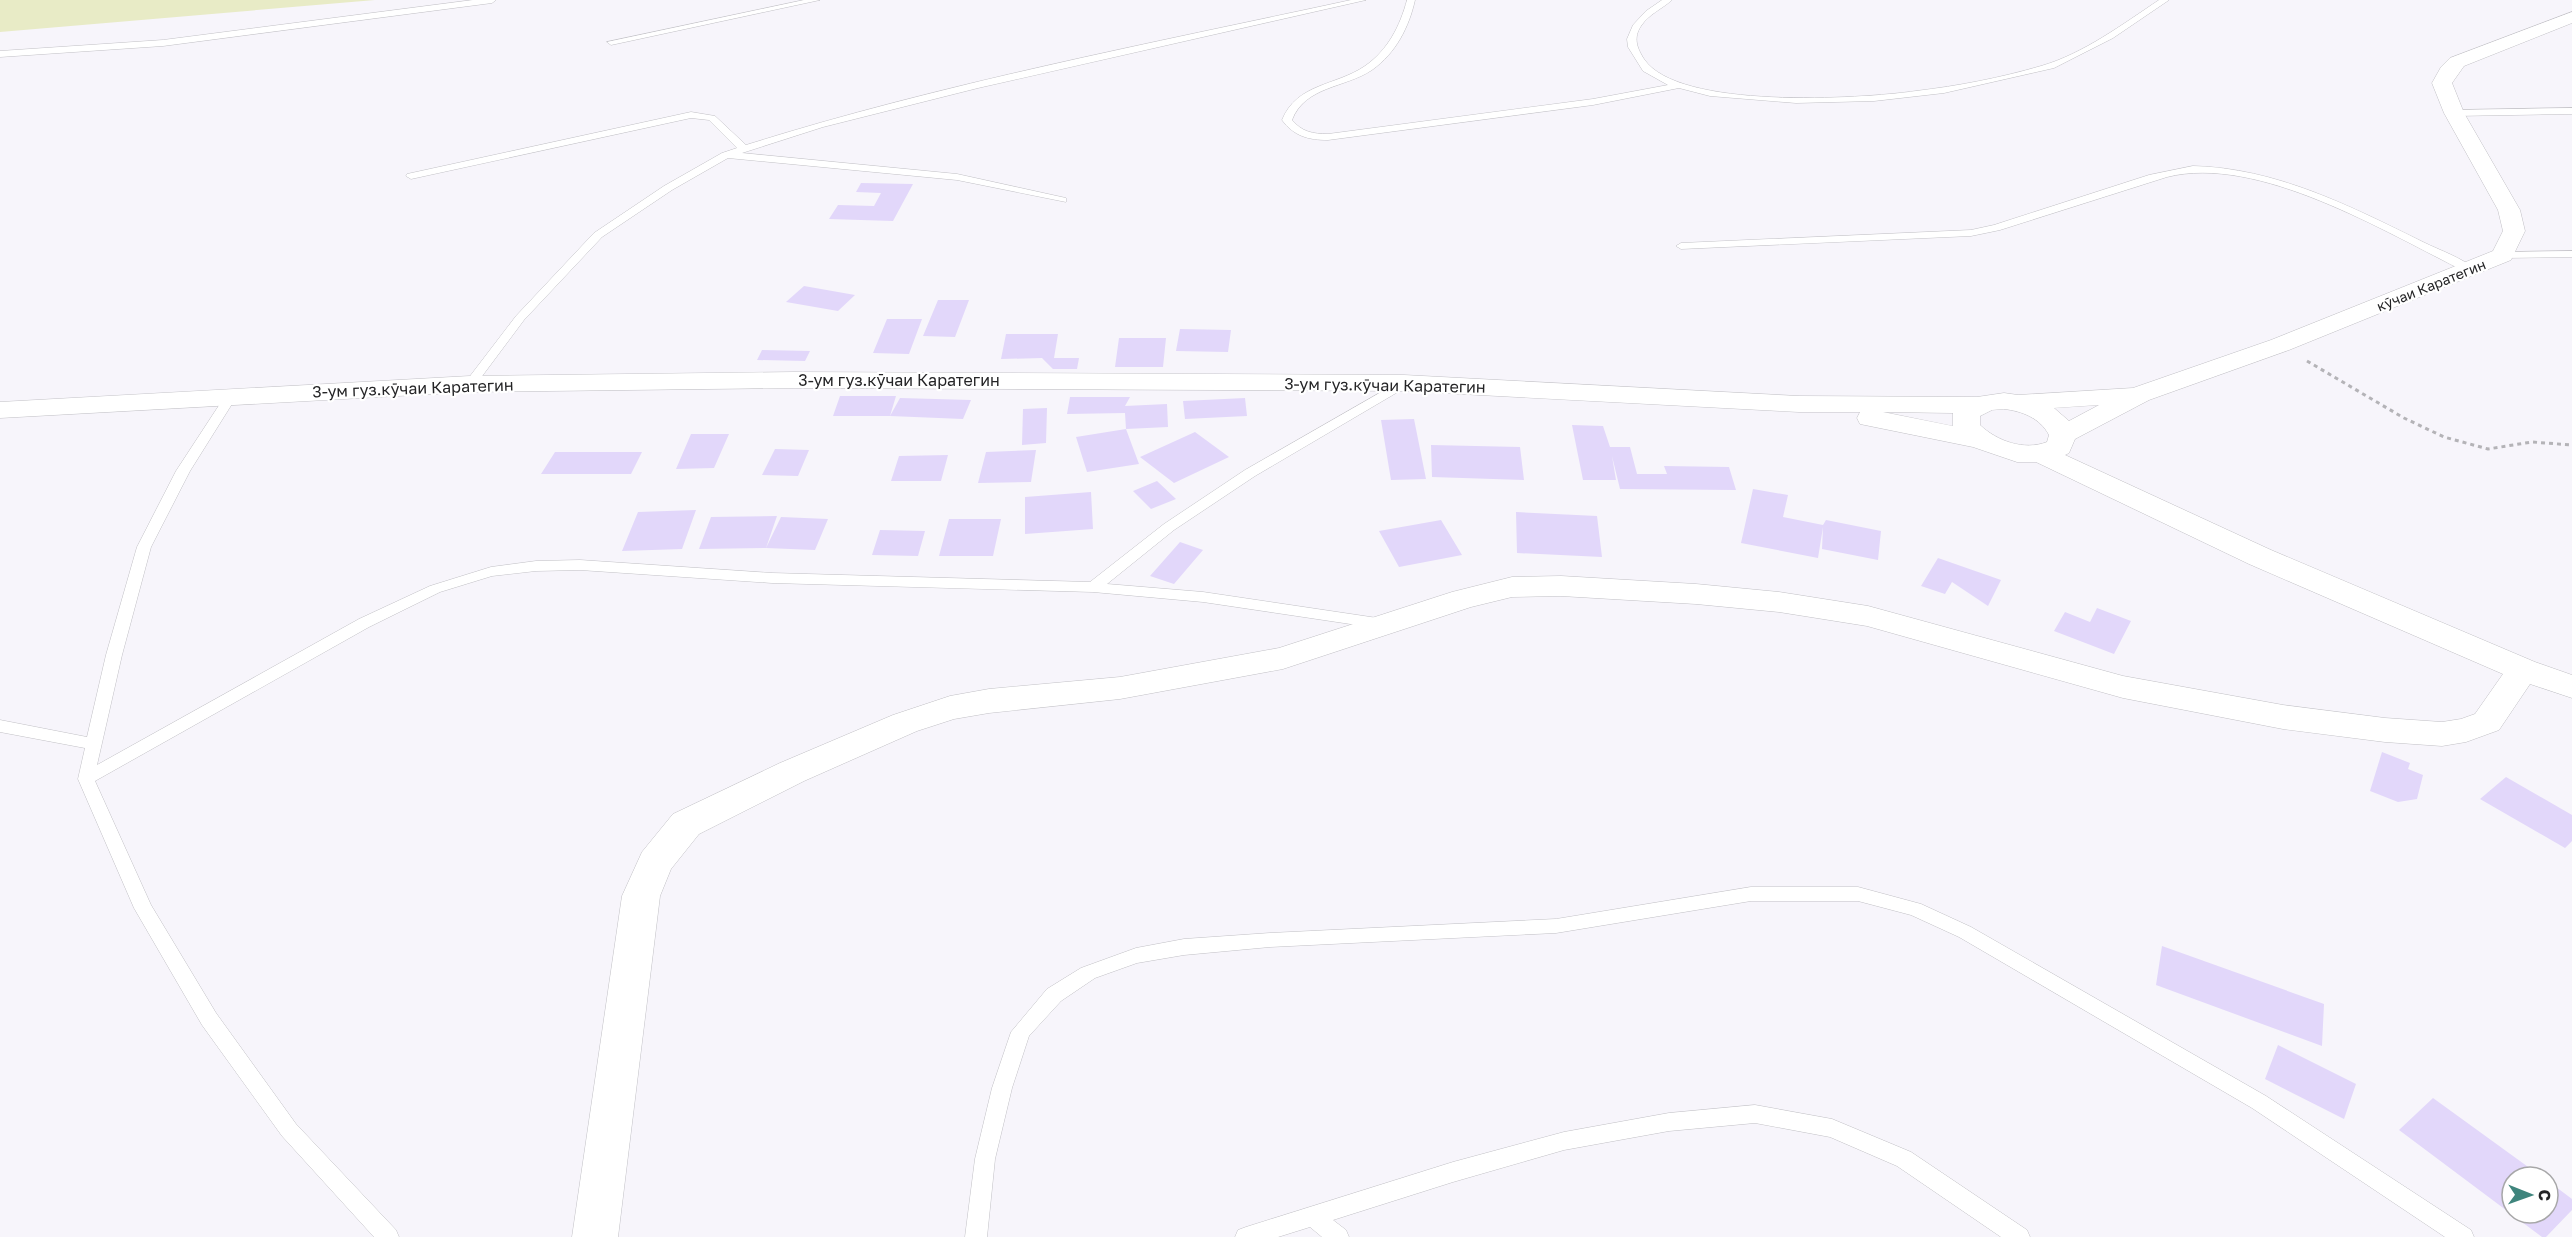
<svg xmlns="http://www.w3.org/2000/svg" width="2572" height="1237" viewBox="0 0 2572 1237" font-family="'Golos Text',sans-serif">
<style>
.green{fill:#e8ebc6}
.building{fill:#e2d7fa}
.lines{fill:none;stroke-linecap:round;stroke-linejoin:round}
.service-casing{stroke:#c1c0c5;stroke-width:1}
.minor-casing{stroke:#c1c0c5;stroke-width:1}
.path{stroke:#b4b3b7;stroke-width:3;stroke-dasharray:4 4;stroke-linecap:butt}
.service{fill:#fff;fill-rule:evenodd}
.minor{fill:#fff;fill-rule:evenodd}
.labels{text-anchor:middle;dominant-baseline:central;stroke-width:4.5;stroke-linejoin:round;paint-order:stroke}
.far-street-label{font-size:14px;fill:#242426;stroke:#fff}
.street-label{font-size:16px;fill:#242426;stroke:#fff}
</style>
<rect width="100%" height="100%" fill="#f7f5fb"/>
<!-- green -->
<path class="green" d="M0 0H375L0 32Z"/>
<!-- building -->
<path class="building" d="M861 183 913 184 893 221 829 219 838 205 874 206 881 193 856 192Z
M804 286 855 295 838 311 786 302Z
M938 300H969L955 337 923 336Z
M887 319H922L909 354 873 353Z
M1180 329 1231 330 1228 352 1176 351Z
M1006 334H1058L1054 358H1079L1077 369H1053L1042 358 1001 359Z
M1119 338H1166L1163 367H1115Z
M762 350 810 351 805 361 757 360Z
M840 396H896L890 416H833Z
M1070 397H1130L1125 406 1167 404 1168 427 1126 429 1125 413 1067 414Z
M900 398 971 400 963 419 890 416Z
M1245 398 1247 416 1185 419 1183 401Z
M1047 408 1046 443 1022 445 1023 409Z
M1414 419 1426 479 1391 480 1381 420Z
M1572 425 1603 426 1610 447H1630L1637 474H1667L1664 466 1729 467 1736 490 1620 489 1612 456 1616 480H1583Z
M1126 429 1139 464 1087 472 1076 437Z
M1195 432 1229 457 1174 483 1140 457Z
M691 434H729L714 468 676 469Z
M1431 445 1520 447 1524 480 1432 477Z
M775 449 809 450 798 476 762 475Z
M1036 450 1031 482 978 483 986 452Z
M555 452H642L631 474H541Z
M948 455 941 481H891L899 456Z
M1157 481 1176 499 1151 509 1133 491Z
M1753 489 1788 495 1783 517 1823 525 1826 520 1881 531 1878 560 1822 549 1823 527 1818 558 1741 543Z
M1091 492 1093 529 1025 534V497Z
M696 510 682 549 622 551 638 512Z
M1516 512 1597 516 1602 557 1517 553Z
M777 516 766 548 699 549 711 517Z
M781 517 828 519 815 550 766 548Z
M949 519H1001L993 556H939Z
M1441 520 1462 555 1399 567 1379 531Z
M880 530 925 531 918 556 872 555Z
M1180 542 1203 550 1174 584 1150 576Z
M1938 558 2001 580 1988 606 1952 582 1945 594 1921 586Z
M2097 608 2131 621 2114 654 2054 631 2065 612 2090 622Z
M2382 752 2410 763 2408 769 2423 775 2417 799 2398 802 2370 791Z
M2506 777 2572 815V841L2565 848 2480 799Z
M2162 946 2324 1004 2322 1046 2156 985Z
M2278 1045 2356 1084 2344 1119 2265 1079Z
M2433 1098 2542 1177H2512V1213H2548V1181L2572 1199V1210L2546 1237H2542L2399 1130Z"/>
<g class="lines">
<defs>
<path id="service" d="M473 0H496L492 3 163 46 0 57V51L163 40Z
M804 0H820L611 45 607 42Z
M1351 0H1366L978 88 823 127 742 153 957 174 1066 198V202L957 180 728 158 672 190 602 237 524 320 474 387H466L464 384 516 316 594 233 664 186 722 153 737 148 709 120 691 118 411 179 406 176 407 174 691 112 715 116 746 145C943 83 1148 44 1351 0Z
M1407 0H1415C1409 27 1396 53 1372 70 1345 88 1305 86 1292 120 1302 132 1313 134 1328 134L1593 99 1668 85 1643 71 1628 47 1627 39 1633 25 1646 11 1662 0H1672C1662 9 1649 14 1641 26 1633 38 1637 48 1644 59 1678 110 1860 99 1916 91 1958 86 2000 78 2041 66 2083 54 2123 24 2159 0H2169L2113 38 2054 68 1944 93 1874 101 1796 103 1710 96 1679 88 1593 105 1328 140C1308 140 1294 136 1282 120 1297 83 1336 86 1365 66 1388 50 1400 26 1407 0Z
M2572 108V114L2454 116 2449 113 2454 110Z
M2193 166C2276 168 2350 206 2423 242 2439 250 2463 258 2476 270L2474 272H2466C2385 232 2258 154 2167 177L2000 230 1971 236 1681 249 1676 246 1681 243 1971 230 1994 225 2149 175Z
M2572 251V257L2503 258 2497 255 2503 252Z
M1404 379 1408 380 1410 383 1408 386 1255 476 1174 530 1107 584 1203 592 1384 619 1389 620 1392 624 1389 628 1384 629 1203 602 1093 592 772 583 580 570 536 571 492 576 440 592 369 627 95 781 151 905 216 1013 296 1124 396 1230 399 1237H374L282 1136 202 1025 134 908 78 779 85 748 0 732V720L87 737 106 655 137 547 176 471 227 393H235L237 396 190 471 151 547 122 655 97 765 359 619 430 586 491 567 536 561 580 560 772 573 1090 582 1164 524 1245 470Z
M1751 887H1858L1921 904 1971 927 2266 1096 2471 1230 2474 1237H2445L2252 1108 1959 937 1911 915 1858 901H1751L1556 933 1270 947 1184 955 1137 963 1095 978 1061 1001 1029 1036 1012 1088 995 1159 987 1237H965L975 1159 992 1088 1011 1032 1047 989 1081 968 1136 948 1184 939 1270 933 1556 919Z
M1755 1105 1832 1119 1911 1152 2027 1230 2030 1237H2001L1897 1166 1830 1137 1755 1123 1669 1131 1564 1150 1453 1182 1333 1220 1346 1230 1349 1237H1322L1310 1227 1278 1237H1235L1238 1230 1246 1227 1453 1162 1564 1132 1669 1113Z"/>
<path id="minor" d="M2572 12V23L2464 66 2452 83 2464 113 2520 210 2525 231 2511 260 2289 350 2149 400 2075 439 2069 453 2065 455 2271 550 2535 662 2572 675V698L2530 684 2499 730 2466 742 2442 746 2385 742 2283 729 2123 698 1867 626 1779 612 1696 604 1561 596 1512 597 1471 607 1283 669 1120 699 989 713 954 719 917 731 804 781 699 834 671 869 660 896 618 1237H572L622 896 642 852 673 814 780 763 893 715 950 696 989 689 1120 677 1279 648 1452 592 1512 577 1561 576 1696 584 1779 592 1868 606 2123 676 2283 705 2385 718 2442 722 2461 719 2475 714 2503 674 2249 564 2036 462H2017L1973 447 1860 424 1857 418 1860 412H1799L1404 391 794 388 470 392 0 418V402L470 376 794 372 1404 375 1799 396 1977 397 2004 393 2018 395 2133 388 2271 340 2493 251 2503 231 2498 210 2444 113 2432 83 2441 67 2450 58ZM2099 405 2069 421 2054 408ZM2004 409C2022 411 2040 418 2049 435L2047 442C2024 451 1997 441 1980 425V416L1992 410ZM1883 412 1953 413V426Z"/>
</defs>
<!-- service casing -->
<use href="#service" class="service-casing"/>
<!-- minor casing -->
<use href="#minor" class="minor-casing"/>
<!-- path -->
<path class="path" d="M2307 361 2404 418 2444 437 2488 449 2532 442 2572 445"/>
<!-- service -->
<use href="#service" class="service"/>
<!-- minor -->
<use href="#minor" class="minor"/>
</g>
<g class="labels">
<!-- far-street labels -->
<g class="far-street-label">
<text transform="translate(2431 285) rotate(-22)">кӯчаи Каратегин</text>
</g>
<!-- street labels -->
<g class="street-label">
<text x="899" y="380">3-ум гуз.кӯчаи Каратегин</text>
<text transform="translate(1385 385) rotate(1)">3-ум гуз.кӯчаи Каратегин</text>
<text transform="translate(413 388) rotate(-2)">3-ум гуз.кӯчаи Каратегин</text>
</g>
</g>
<!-- north arrow -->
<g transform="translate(2530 1195) rotate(91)"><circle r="28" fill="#ffffff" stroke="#a7a7a8" stroke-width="1.5"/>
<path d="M0-4.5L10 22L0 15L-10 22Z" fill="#3f857d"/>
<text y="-9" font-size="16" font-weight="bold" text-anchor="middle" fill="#242426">С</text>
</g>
</svg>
